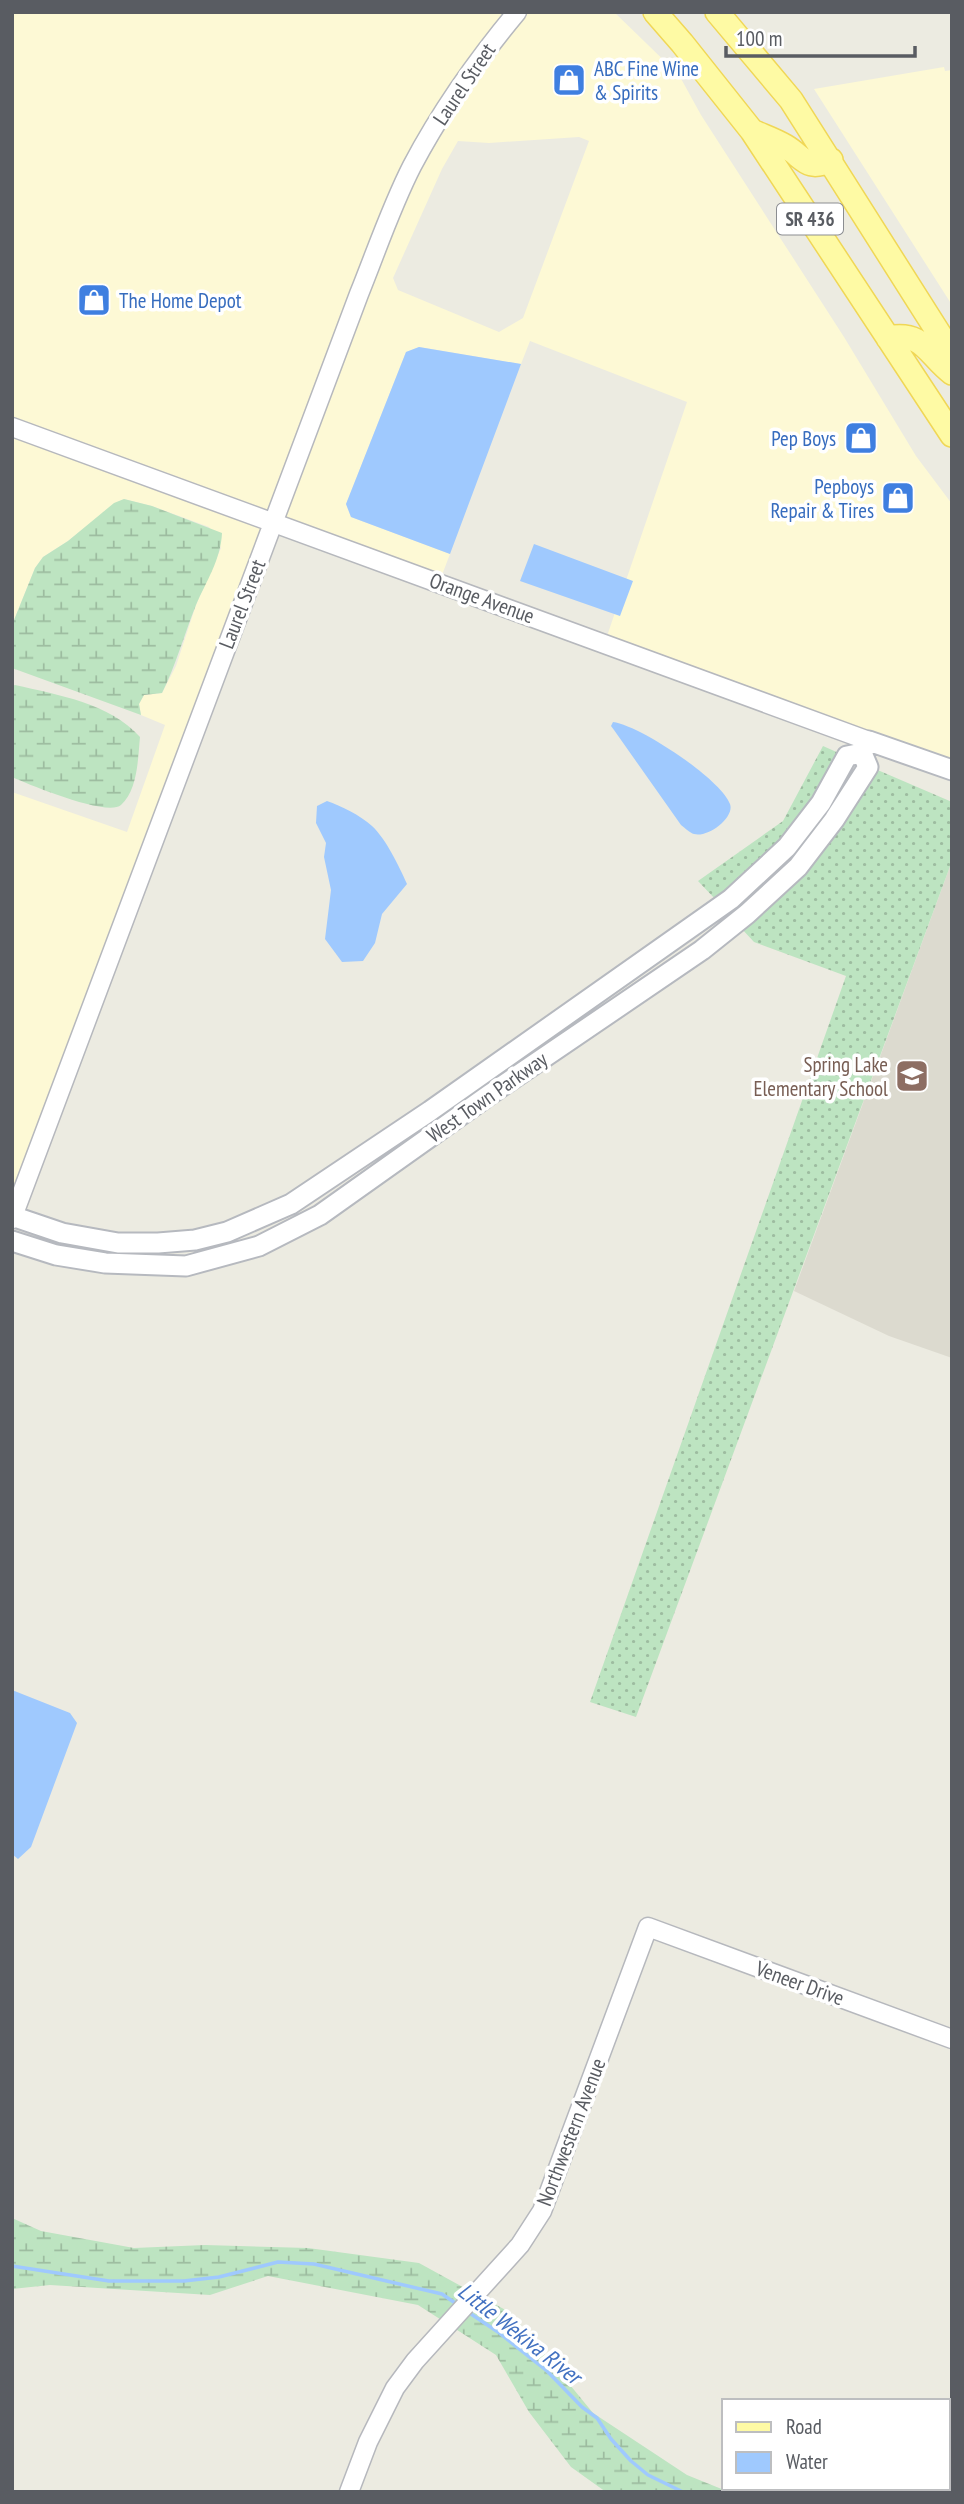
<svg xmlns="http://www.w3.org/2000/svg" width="964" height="2504" viewBox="0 0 964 2504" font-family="'PT Sans Narrow',sans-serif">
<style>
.commercial{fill:#fdf9d5;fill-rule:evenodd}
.education{fill:#dcdacf}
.grass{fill:url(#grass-dots)}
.wetland{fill:url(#wetland-marsh)}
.water{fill:#9fc9fe}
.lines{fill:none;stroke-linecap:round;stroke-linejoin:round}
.stream{stroke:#9fc9fe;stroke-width:3.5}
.tertiary-casing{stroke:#b6b8bd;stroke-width:21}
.secondary-casing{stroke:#b6b9bf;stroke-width:23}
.primary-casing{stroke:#f0d756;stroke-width:26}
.tertiary{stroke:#fff;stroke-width:18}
.secondary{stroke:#fff;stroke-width:19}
.primary{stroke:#fefaa4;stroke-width:23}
.labels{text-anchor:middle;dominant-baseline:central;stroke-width:7;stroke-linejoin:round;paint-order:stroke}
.shield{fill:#fff;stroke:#8b8d91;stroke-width:2}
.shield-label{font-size:19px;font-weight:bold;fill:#595c62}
.shop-label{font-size:21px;fill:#366cbe;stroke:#fff;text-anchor:start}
.street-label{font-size:21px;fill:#595c62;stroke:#fff}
.education-label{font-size:21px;fill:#785e54;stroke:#fff;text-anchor:end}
.water-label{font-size:23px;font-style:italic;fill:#4271c1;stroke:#fff}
</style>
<defs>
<pattern id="grass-dots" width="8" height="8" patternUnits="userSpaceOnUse" patternTransform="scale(1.75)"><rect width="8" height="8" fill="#bde4c1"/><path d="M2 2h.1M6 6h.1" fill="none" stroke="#9dbca0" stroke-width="1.8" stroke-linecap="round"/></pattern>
<pattern id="wetland-marsh" width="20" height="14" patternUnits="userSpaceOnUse" patternTransform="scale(1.75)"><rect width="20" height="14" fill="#bde4c1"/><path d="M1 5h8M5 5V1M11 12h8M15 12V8" fill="none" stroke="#9dbca0"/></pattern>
</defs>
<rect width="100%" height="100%" fill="#ecebe1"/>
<!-- commercial -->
<path class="commercial" d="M12 12H508L447 94 270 512 12 419Z
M525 12H614L679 75 701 115 844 337 916 456 952 504V762L607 636 687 402 530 341 521 364 419 347 406 352 346 504 351 517 450 554 442 575 282 516 365 297 417 171 457 101ZM579 137 589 141 523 318 499 332 398 290 393 278 442 169 458 141 489 143Z
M944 67 945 71 952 70V305L814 89Z
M12 434 265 526 12 1200V792L127 832 165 725 141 715 139 704 144 695 162 693 176 666 196 605 221 548 209 527 152 506 124 499 114 504 68 541 43 557 35 568 12 625Z"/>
<!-- education -->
<path class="education" d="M952 861V1358L889 1336 794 1291Z"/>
<!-- grass -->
<path class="grass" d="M823 746 841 754 816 799 783 842 717 901 698 881 783 821Z
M873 768 952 802V861L636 1717 590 1702 846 976 754 942 741 928Z"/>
<!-- wetland -->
<path class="wetland" d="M124 499 152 506 222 533C221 559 206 582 196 605 184 635 176 665 162 693L144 695 139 704 141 715 12 668V625L35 568 43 557 68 541 114 503Z
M15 685C58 695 110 703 140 737 138 757 138 790 121 805 107 817 30 785 12 777V686Z
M12 2218 41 2231 134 2248 205 2245 308 2248 419 2263 470 2291 443 2321 418 2305 268 2276 210 2295 50 2285 12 2289Z
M482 2297 511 2313 593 2413 687 2475 729 2492H606L571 2467 529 2412 496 2355 454 2328Z"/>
<!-- water -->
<path class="water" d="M419 347 521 364 450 554 351 517 346 504 406 352Z
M534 544 633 581 620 616 520 581Z
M613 722C639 725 721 779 730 804 735 817 708 838 694 834 690 833 685 828 681 825L614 730 611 726Z
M327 801C341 806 360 815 372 826 386 839 399 866 407 884L382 914 375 943 363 961 342 962 325 939 331 890 324 857 326 843 316 823 317 806Z
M12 1690 70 1713 77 1723 31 1847 18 1859 12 1854Z"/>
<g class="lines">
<!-- stream -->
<path class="stream" d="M12 2266 109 2281H184L219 2277 278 2262 314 2264 442 2294 458 2305
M468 2312 498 2332 547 2371 582 2407 597 2418 611 2439 631 2461 648 2475 683 2492"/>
<defs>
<path id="tertiary" d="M12 427 869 741
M12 1219 359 294C376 252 391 207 412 166 441 111 477 60 517 12
M349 2492 368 2442 395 2388 415 2361 520 2245 542 2211 648 1927 952 2039"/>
<path id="secondary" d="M12 1216 62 1233 118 1243H158L195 1240 227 1232 291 1204 430 1111 731 899 787 847 821 803 847 756 862 753 869 741 952 770
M12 1241 56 1255 105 1263 186 1266 259 1246 320 1215 489 1095 702 950 747 914 798 867 834 820 868 767 862 753"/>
<path id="primary" d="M655 12 682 43 752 131 952 435
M717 12 791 100 952 354
M752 131C763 136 775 140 785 146 804 157 806 172 831 160
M888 338C924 331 928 355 952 373"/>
</defs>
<!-- tertiary casing -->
<use href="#tertiary" class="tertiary-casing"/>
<!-- secondary casing -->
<use href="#secondary" class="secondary-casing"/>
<!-- primary casing -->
<use href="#primary" class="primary-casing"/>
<!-- tertiary -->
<use href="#tertiary" class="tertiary"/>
<!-- secondary -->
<use href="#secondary" class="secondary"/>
<!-- primary -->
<use href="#primary" class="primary"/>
</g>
<!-- icons -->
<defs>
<symbol id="shop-square" viewBox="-11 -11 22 22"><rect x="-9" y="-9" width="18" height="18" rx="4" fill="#3f7fe0" stroke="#fff"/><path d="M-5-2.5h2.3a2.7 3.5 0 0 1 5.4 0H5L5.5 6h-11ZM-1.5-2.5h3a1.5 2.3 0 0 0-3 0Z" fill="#fff"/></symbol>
<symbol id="school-square" viewBox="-11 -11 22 22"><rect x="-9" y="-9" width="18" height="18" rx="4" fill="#8d6e63" stroke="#fff"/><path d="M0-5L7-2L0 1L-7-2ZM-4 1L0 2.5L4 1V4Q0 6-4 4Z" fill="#fff"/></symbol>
</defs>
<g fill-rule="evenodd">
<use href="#shop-square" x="550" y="61" width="38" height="38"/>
<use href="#shop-square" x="75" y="281" width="38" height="38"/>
<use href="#shop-square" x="842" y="419" width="38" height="38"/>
<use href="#shop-square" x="879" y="479" width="38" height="38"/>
<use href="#school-square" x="893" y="1057" width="38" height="38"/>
</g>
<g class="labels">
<!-- shield labels -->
<rect class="shield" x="777" y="203.5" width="66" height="31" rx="5"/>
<g class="shield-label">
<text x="810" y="219">SR 436</text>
</g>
<!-- shop labels -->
<g class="shop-label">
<text x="594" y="68">ABC Fine Wine<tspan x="594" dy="24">&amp; Spirits</tspan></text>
<text x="119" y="300">The Home Depot</text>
<text x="836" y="438" text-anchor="end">Pep Boys</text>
<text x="874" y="486" text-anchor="end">Pepboys<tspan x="874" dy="24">Repair &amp; Tires</tspan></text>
</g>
<!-- street labels -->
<g class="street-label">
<text transform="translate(464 84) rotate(-56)">Laurel Street</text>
<text transform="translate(482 598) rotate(20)">Orange Avenue</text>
<text transform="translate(242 604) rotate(-69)">Laurel Street</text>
<text transform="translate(487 1097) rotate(-35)">West Town Parkway</text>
<text transform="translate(800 1983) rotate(20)">Veneer Drive</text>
<text transform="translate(571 2132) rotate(-69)">Northwestern Avenue</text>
</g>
<!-- education labels -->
<g class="education-label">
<text x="888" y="1064">Spring Lake<tspan x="888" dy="24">Elementary School</tspan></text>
</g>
<!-- water labels -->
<g class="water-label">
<text transform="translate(520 2333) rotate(38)">Little Wekiva River</text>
</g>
</g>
<!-- border -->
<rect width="964" height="2504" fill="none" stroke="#595c62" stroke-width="28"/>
<!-- legend -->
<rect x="722" y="2399" width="228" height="91" fill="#ffffff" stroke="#bdbec0" stroke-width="2"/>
<rect x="736" y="2422" width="35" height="10" fill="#fefaa4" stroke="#bdbec0" stroke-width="2"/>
<text x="786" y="2434" font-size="21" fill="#595c62">Road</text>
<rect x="736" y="2452" width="35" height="21" fill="#9fc9fe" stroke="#bdbec0" stroke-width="2"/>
<text x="786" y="2469" font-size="21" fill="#595c62">Water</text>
<!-- scale -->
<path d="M726 46v10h189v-10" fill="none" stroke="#595c62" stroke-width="3.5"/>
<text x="736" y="46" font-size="21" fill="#595c62" stroke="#ffffff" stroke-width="5" paint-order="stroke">100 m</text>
</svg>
